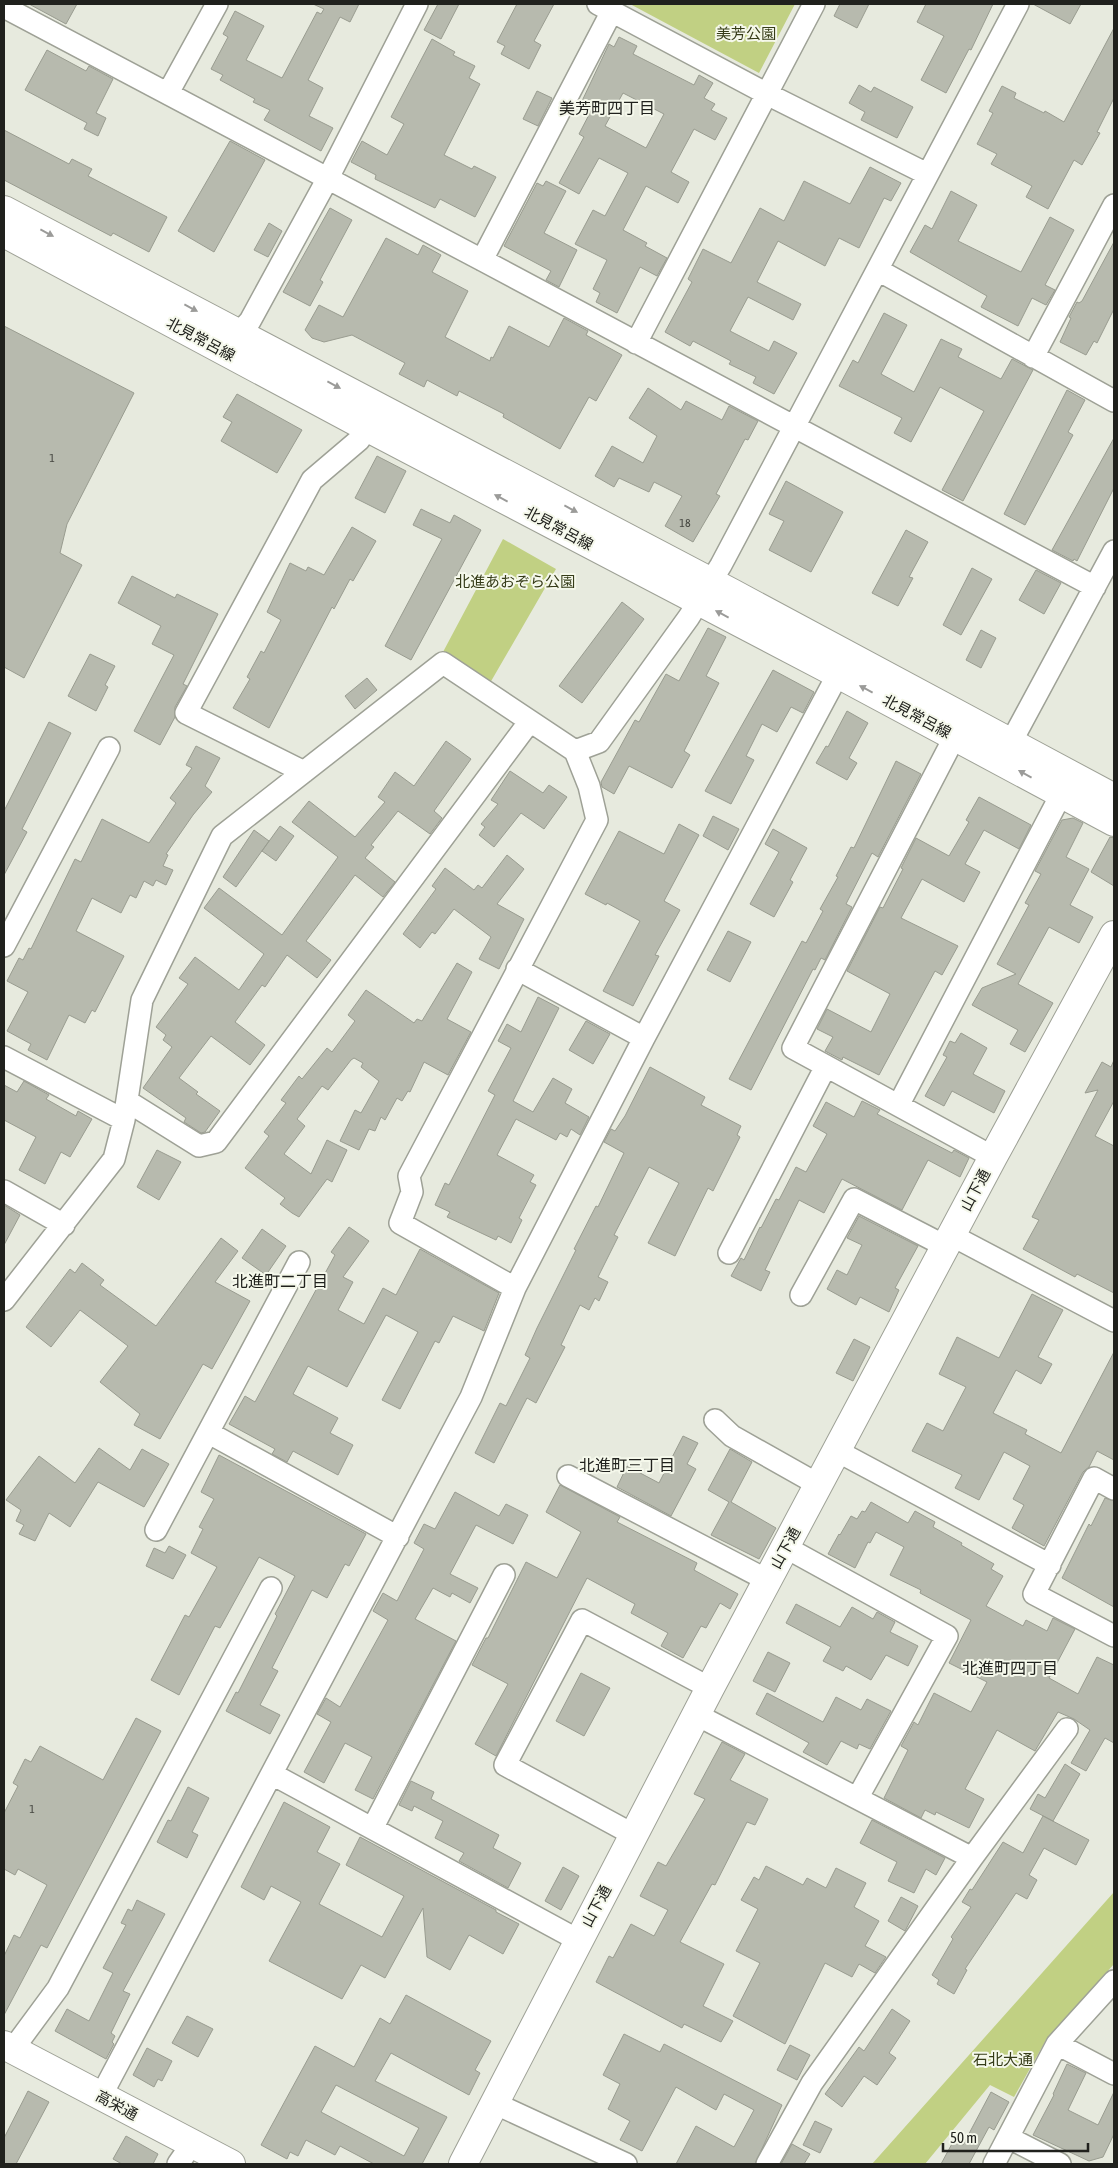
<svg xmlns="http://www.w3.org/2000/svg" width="1118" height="2168" viewBox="0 0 1118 2168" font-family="'Asap Condensed','Noto Sans JP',sans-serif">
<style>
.green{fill:#c1d083}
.building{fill:#b7baae;stroke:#999c90;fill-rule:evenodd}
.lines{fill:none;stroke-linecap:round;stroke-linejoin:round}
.street-casing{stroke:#9ea196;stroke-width:24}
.secondary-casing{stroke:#9ea196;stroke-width:30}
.primary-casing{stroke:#9ea196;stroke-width:30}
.street{stroke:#fff;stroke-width:21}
.secondary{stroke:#fff;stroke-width:28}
.primary{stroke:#fff;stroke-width:28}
.oneway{fill:#9b9b99}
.labels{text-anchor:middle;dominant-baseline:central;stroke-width:4;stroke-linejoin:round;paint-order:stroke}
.number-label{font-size:12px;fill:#464741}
.park-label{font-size:15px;fill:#363c19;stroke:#f5f8eb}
.street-label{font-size:15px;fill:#20211d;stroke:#f5f8eb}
.neighbourhood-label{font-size:16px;fill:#20211d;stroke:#f5f8eb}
</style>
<rect width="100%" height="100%" fill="#e7eade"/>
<!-- green -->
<path class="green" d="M630 4H795L759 73Z
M503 539 556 569 490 683 443 652Z
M1114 1892V1964L1046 2040 1014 2097 990 2085 925 2164H872Z"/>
<!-- building -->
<path class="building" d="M29 4H77L66 24Z
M313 4H359L350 22 340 17 308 80 323 88 309 116 333 128 321 151 264 120 270 110 253 102 255 99 220 80 223 75 211 69 228 37 223 34 235 11 264 26 246 60 282 78 317 12 321 14 324 9Z
M438 4H459L441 39 424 30Z
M517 4H554L534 41 541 45 529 69 501 54 505 46 497 42Z
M840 4H869L857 28 834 16Z
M926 4H993L971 50 969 49 946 93 921 80 944 36 917 22Z
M1033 4H1081L1070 24Z
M1114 28V98L1097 132 1100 133 1082 165 1074 160 1048 209 1026 197 1032 186 991 164 997 154 977 144 993 113 989 111 1002 86 1016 93 1014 98 1044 113 1045 111 1064 122Z
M619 37 637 46 633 54 694 85 699 75 713 83 704 98 715 104 711 110 727 118 715 140 694 129 671 172 689 182 678 203 646 186 623 230 647 243 645 246 667 258 657 276 640 267 617 313 596 302 600 293 593 289 607 260 575 244 593 210 605 216 628 173 599 158 579 194 559 183 584 137 579 134 593 107 582 101 609 44 614 47ZM623 93 664 114 646 148 605 126Z
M432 39 455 52 453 55 475 66 469 78 480 84 444 155 472 169 474 166 496 177 475 217 440 199 435 208 375 179 376 175 351 162 362 141 387 155 404 124 391 117Z
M47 50 86 71 89 66 113 79 96 113 106 118 98 136 84 129 87 123 25 90Z
M859 85 871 92 874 87 913 107 897 138 861 120 865 112 849 103Z
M537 91 552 98 538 126 523 119Z
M4 130 69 164 72 159 92 169 88 176 167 217 149 252 113 233 111 236 4 180Z
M230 141 265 160 214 252 178 231Z
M870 167 901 183 891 201 884 198 859 248 839 238 825 266 778 241 757 282 801 304 793 320 748 297 730 331 769 351 774 341 797 353 774 394 753 383 756 377 729 364 731 361 693 341 690 346 665 332 692 282 688 279 703 249 731 263 760 208 784 221 804 181 850 204Z
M546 181 566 191 544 233 577 250 559 287 546 280 551 271 504 246 537 183 543 186Z
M951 191 977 205 958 241 1021 272 1050 217 1074 230 1045 285 1055 290 1046 305 1032 298 1018 326 981 307 987 296 910 252 925 225 932 229Z
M330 208 352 220 320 280 323 282 310 306 283 292Z
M269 223 282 231 268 257 254 250Z
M386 238 418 255 423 245 441 255 432 272 468 291 445 337 490 361 491 357 493 358 509 326 549 347 564 318 588 331 586 335 622 355 596 401 589 397 560 449 503 417 504 414 459 391 457 396 427 380 424 387 399 374 405 363 352 335 324 342 312 338 305 330 319 305 343 317Z
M1114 242V309L1097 343 1094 341 1086 355 1060 342 1071 318 1069 317 1077 302 1079 303 1082 301Z
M884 313 907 325 881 374 914 392 941 339 962 349 958 357 1001 379 1012 359 1033 370 963 501 942 490 984 411 940 387 911 442 894 433 902 418 839 386 853 360 858 363Z
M4 326 134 393 67 524 60 553 82 565 24 678 4 667Z
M648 388 681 410 686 401 722 420 729 406 758 421 748 440 745 439 716 494 720 496 693 542 665 526 682 496 654 482 649 492 619 478 614 487 595 476 612 446 643 463 657 436 629 418Z
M1067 390 1085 400 1068 432 1073 435 1025 525 1004 514Z
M237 394 302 430 277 473 221 441 232 422 223 417Z
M1114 438V488L1077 561 1074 559 1073 561 1052 550Z
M377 456 406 471 385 513 355 498Z
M786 481 843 512 811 572 769 550 784 521 769 514Z
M421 509 450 523 454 515 481 530 411 660 385 646 442 539 413 525Z
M352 527 376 541 353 581 350 579 334 609 332 607 269 728 233 708 250 679 247 677 261 651 264 653 281 620 267 612 290 563 306 571 308 567 324 575Z
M906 530 928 542 909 577 913 578 898 606 872 593Z
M972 568 992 579 961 635 943 625Z
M1036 570 1061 583 1044 614 1019 600Z
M132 576 175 598 177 594 218 614 183 684 187 686 175 707V717L160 745 134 731 174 655 152 644 161 626 118 603Z
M622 602 644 619 582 703 559 686Z
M708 628 726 637 706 676 719 683 684 751 690 755 672 788 629 766 614 794 602 787 601 782 635 720 639 722 666 674 679 681Z
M981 630 996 638 981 668 966 660Z
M90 654 115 666 105 685 108 687 96 711 68 696Z
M773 670 814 692 803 713 791 707 777 732 762 724 746 756 754 760 731 804 705 791Z
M367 678 377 690 355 709 345 696Z
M847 711 868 723 849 758 857 763 847 780 816 763 826 746 828 747Z
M49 722 71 733 22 829 27 832 4 875V811Z
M446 741 471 759 434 811 442 818 430 834 398 811 371 845 374 847 365 858 395 882 383 897 355 875 306 941 331 960 317 978 287 955 265 987 262 985 235 1022 265 1045 250 1065 211 1036 179 1078 198 1092 196 1094 220 1111 205 1132 201 1133 184 1122 186 1118 143 1088 172 1047 163 1040 166 1035 156 1027 188 984 179 978 195 957 239 990 264 954 204 908 219 888 282 935 338 857 292 822 309 801 355 837 385 802 378 797 395 772 414 786Z
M196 746 220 758 205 786 212 792 193 815 166 854 168 855 163 866 173 870 166 885 156 880 153 886 144 881 136 898 130 895 121 913 92 898 76 931 124 956 95 1012 92 1010 85 1023 69 1015 47 1060 28 1050 31 1044 7 1031 28 992 7 981 19 958 23 960 29 948 31 949 75 859 81 862 102 819 149 843 176 803 170 798 192 768 186 765Z
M896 761 921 774 878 857 872 853 846 904 852 907 825 960 821 958 815 970 813 969 751 1090 729 1079 802 941 806 943 823 911 820 909 838 877 836 876 851 847 854 848Z
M510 771 543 793 549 785 567 797 544 829 521 813 494 847 479 835 485 827 481 824 498 804 491 800Z
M979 797 1031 825 1019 849 984 830 965 864 980 872 964 902 922 879 901 918 958 946 942 975 935 971 879 1075 843 1057 842 1060 825 1051 833 1037 817 1029 827 1009 871 1032 890 994 847 971 880 907 883 908 903 869 901 868 916 838 949 856 969 822 966 820Z
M713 816 739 829 728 850 703 836Z
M1073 818 1083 823 1066 857 1089 869 1070 905 1093 917 1079 943 1049 927 1018 984 1053 1003 1025 1052 1010 1044 1018 1030 972 1005 982 988 1016 974 997 964 1029 905 1025 903 1041 874 1035 871 1062 820Z
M679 824 699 835 664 901 680 910 655 955 659 956 633 1006 603 991 640 921 607 903 606 905 585 894 619 831 664 854Z
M280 826 294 836 276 861 262 851Z
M773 829 807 848 790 880 793 882 774 917 750 904 779 852 765 844Z
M254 830 269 841 236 887 223 877Z
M1110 837 1114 838V886L1091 872Z
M507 855 524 869 497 904 524 919 499 969 479 959 491 937 454 909 435 934 432 932 420 948 403 934 436 889 432 886 445 868 474 890 478 885 482 888Z
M728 931 751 942 730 982 707 970Z
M457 963 472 972 447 1019 471 1032 448 1075 424 1062 410 1092 408 1091 402 1101 397 1098 385 1120 381 1117 375 1131 369 1129 359 1150 340 1141 355 1110 361 1113 379 1081 361 1067 363 1063 354 1058 351 1060 328 1090 322 1086 297 1119 305 1126 284 1154 311 1174 327 1140 347 1150 332 1182 327 1179 299 1217 292 1213 280 1204 285 1198 245 1168 269 1136 264 1132 286 1103 281 1100 299 1076 302 1079 327 1048 332 1052 355 1021 348 1015 366 990 414 1023 417 1019 422 1021Z
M538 997 559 1008 513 1101 533 1112 553 1078 572 1089 565 1103 589 1117 580 1135 571 1129 567 1137 560 1133 556 1140 516 1119 497 1155 534 1175 530 1182 536 1185 519 1218 522 1220 511 1243 498 1236 496 1240 447 1217 450 1212 435 1205 445 1183 449 1185 495 1095 488 1091 511 1048 498 1041 507 1024 521 1032Z
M586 1021 610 1034 593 1064 569 1050Z
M961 1033 987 1048 973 1074 1005 1091 994 1113 952 1091 944 1106 925 1096 947 1057 943 1055 950 1041 955 1043Z
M1114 1060V1101L1095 1136 1114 1146V1293L1077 1274 1075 1277 1023 1249 1039 1220 1032 1217 1098 1090 1085 1093 1102 1062 1111 1067Z
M650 1067 705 1097 701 1105 741 1126 737 1135 740 1137 713 1191 708 1188 675 1256 648 1243 679 1183 649 1167 614 1235 618 1237 598 1277 608 1282 599 1301 595 1298 589 1310 580 1305 561 1345 565 1347 536 1403 527 1398 494 1463 475 1453 500 1403 506 1406 530 1358 525 1355 537 1328 576 1250 574 1249 596 1206 598 1207 624 1153 604 1142 611 1129 615 1131 625 1116Z
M24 1081 49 1095 46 1099 76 1116 78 1111 92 1119 70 1157 61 1152 45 1184 19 1170 36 1137 4 1120V1085L17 1092Z
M862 1101 880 1110 877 1114 952 1153 954 1150 969 1158 960 1177 928 1160 902 1210 842 1179 824 1213 799 1200 765 1270 770 1272 761 1291 731 1276 741 1258 744 1260 760 1227 761 1228 776 1199 779 1200 796 1167 806 1172 827 1134 813 1126 826 1102 854 1117Z
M157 1150 181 1162 159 1200 137 1187Z
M4 1205 20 1215 4 1245Z
M859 1216 918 1246 895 1288 899 1290 889 1312 860 1297 856 1305 827 1289 837 1270 847 1275 862 1245 847 1238Z
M349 1227 369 1241 343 1277 353 1282 338 1310 364 1324 383 1288 396 1295 420 1249 499 1293 484 1331 453 1316 439 1343 435 1341 400 1409 382 1400 418 1332 386 1315 347 1387 308 1366 293 1394 338 1418 330 1433 353 1445 338 1475 293 1451 287 1462 272 1454 275 1449 229 1424 245 1396 255 1402 335 1255 331 1252Z
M262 1229 286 1246 266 1275 242 1258Z
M221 1238 238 1251 215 1282 250 1301 212 1369 203 1364 160 1439 134 1425 140 1414 100 1382 128 1346 80 1310 51 1347 26 1327 70 1269 75 1273 82 1263 104 1280 100 1285 156 1326Z
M1032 1294 1063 1310 1038 1357 1052 1364 1041 1384 1016 1370 993 1413 1027 1430 1025 1434 1061 1453 1114 1352V1460L1097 1451 1089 1467 1083 1472 1044 1546 1012 1528 1024 1505 1013 1499 1030 1466 1004 1452 979 1500 955 1488 962 1475 912 1451 927 1423 943 1431 966 1387 939 1374 957 1337 999 1358Z
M854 1339 870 1347 853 1381 836 1373Z
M683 1436 698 1443 687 1464 696 1469 671 1516 617 1487 627 1466 659 1483Z
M99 1448 130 1470 142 1449 169 1464 144 1507 98 1482 70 1527 49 1513 35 1541 19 1534 24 1525 16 1521 21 1510 6 1500 39 1456 75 1483Z
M730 1449 752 1462 731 1502 776 1528 759 1559 711 1535 729 1502 708 1490Z
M219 1455 366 1534 349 1566 345 1564 327 1598 312 1590 272 1668 278 1671 260 1705 280 1715 270 1734 226 1711 236 1692 238 1693 277 1616 275 1614 295 1576 259 1557 220 1628 215 1626 179 1695 151 1680 185 1615 189 1617 217 1567 191 1553 203 1529 199 1527 214 1499 201 1492Z
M560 1485 620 1517 617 1522 697 1563 694 1570 738 1594 730 1609 720 1603 706 1628 701 1626 683 1658 661 1646 668 1633 631 1613 635 1604 587 1578 496 1756 475 1744 508 1684 472 1665 486 1638H488L526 1562 557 1578 581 1532 546 1512Z
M455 1492 499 1516 506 1504 528 1515 513 1544 476 1525 450 1574 478 1588 470 1603 452 1593 450 1597 433 1588 415 1619 456 1641 373 1799 355 1790 372 1757 345 1743 324 1783 304 1772 331 1722 317 1714 326 1698 340 1707 388 1620 373 1611 383 1593 397 1601 424 1549 414 1543 424 1524 435 1529Z
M1105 1498 1114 1501V1607L1062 1578 1089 1524 1091 1526Z
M871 1502 908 1523 915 1511 935 1522 933 1527 962 1543 961 1545 994 1564 991 1569 1003 1576 986 1606 1023 1626 1026 1620 1047 1631 1053 1618 1075 1629 1049 1678 1078 1694 1097 1657 1114 1665V1743L1105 1738 1086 1771 1071 1763 1090 1730 1074 1719 1058 1712 1035 1751 997 1730 965 1789 984 1799 969 1828 936 1812 935 1815 925 1810 921 1818 884 1798 908 1750 901 1746 914 1722 918 1725 934 1693 971 1712 987 1682 949 1663 971 1620 920 1593 921 1590 890 1575 904 1547 876 1532 870 1543 868 1542 855 1568 828 1554 839 1534 840 1535 851 1516 857 1519 862 1511 865 1512Z
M169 1546 186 1555 173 1579 146 1566 154 1548 165 1553Z
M796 1604 840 1627 852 1607 873 1619 877 1612 895 1622 890 1632 918 1646 908 1666 886 1655 871 1680 846 1666 843 1671 823 1661 831 1647 786 1623Z
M768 1652 790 1663 775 1692 753 1681Z
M581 1673 610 1688 584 1736 556 1721Z
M767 1693 823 1722 836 1697 861 1710 867 1699 891 1711 870 1749 859 1744 857 1749 841 1741 827 1765 803 1752 809 1743 756 1714Z
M136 1718 161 1731 47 1948 41 1945 4 2015V1956L14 1935 20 1938 47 1885 18 1869 15 1875 4 1869V1813L18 1786 13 1783 25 1759 31 1762 40 1746 103 1780Z
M722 1742 745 1754 730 1780 768 1799 755 1825 747 1822 715 1885 712 1884 680 1942 724 1964 703 2006 733 2021 721 2042 684 2024 682 2028 596 1982 609 1956 613 1958 631 1924 654 1936 668 1910 640 1896 658 1862 666 1866 705 1799 694 1794Z
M1065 1764 1080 1774 1053 1821 1030 1809 1038 1794 1045 1798Z
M411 1781 434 1792 431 1799 499 1835 493 1848 521 1863 508 1888 459 1861 464 1853 435 1838 443 1821 414 1806 412 1811 399 1805Z
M188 1787 209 1798 192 1832 198 1835 187 1858 157 1842 168 1820 171 1821Z
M284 1802 330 1827 317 1852 340 1864 319 1904 382 1937 404 1896 346 1865 360 1837 496 1910V1912L519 1924 503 1954 469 1935 450 1970 427 1957 423 1908 385 1978 361 1965 342 1999 269 1961 301 1902 271 1886 264 1900 241 1887Z
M1043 1816 1089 1840 1076 1865 1044 1848 1029 1875 1037 1880 1027 1899 1016 1893 965 1969 967 1970 954 1994 937 1984 939 1980 932 1975 953 1939 951 1937 971 1907 962 1902 970 1889 972 1890 1003 1842 1023 1853Z
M872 1820 945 1858 936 1875 926 1869 914 1893 888 1881 897 1862 860 1843Z
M766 1866 803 1885 807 1878 826 1888 836 1868 866 1883 854 1907 879 1921 865 1946 886 1957 875 1973 859 1964 852 1977 825 1963 785 2044 733 2016 760 1963 736 1951 758 1909 741 1900 754 1877 759 1880Z
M563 1867 579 1876 561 1910 545 1901Z
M901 1897 918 1906 905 1931 888 1921Z
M137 1900 165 1914 123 1991 130 1994 111 2033 115 2036 112 2042 114 2044 106 2059 55 2031 67 2009 89 2021 113 1973 103 1968 126 1925 121 1923 128 1909 132 1911Z
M406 1995 491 2041 475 2070 480 2073 469 2095 391 2053 375 2081 447 2117 422 2164H374L340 2146 335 2155 306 2140 298 2156 290 2152 287 2159 261 2145 315 2046 354 2067 380 2018 390 2024ZM336 2085 419 2128 404 2156 321 2112Z
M892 2009 910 2021 889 2053 896 2058 877 2085 864 2076 842 2107 825 2094 859 2047 864 2051Z
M187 2016 213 2029 198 2057 172 2043Z
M624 2034 660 2052 664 2044 782 2105 755 2164H676L696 2126 734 2147 754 2110 724 2094 716 2110 676 2087 642 2151 620 2140 630 2121 608 2109 620 2084 603 2075Z
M790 2045 810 2055 797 2080 777 2070Z
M147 2048 172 2061 162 2081 158 2079 154 2087 133 2075Z
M1067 2064 1086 2073 1068 2110 1098 2125 1114 2092V2134L1103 2157 1089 2161 1033 2135 1054 2095 1053 2094Z
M28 2091 49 2102 16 2164H4V2138Z
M991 2092 1009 2102 994 2130 989 2127 969 2164H941L954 2140 963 2145Z
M815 2121 832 2129 820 2153 803 2145Z
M126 2136 158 2154 153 2164H122L113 2159Z
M792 2144 810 2154 804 2164H781Z"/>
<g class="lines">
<defs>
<path id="street" d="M598 4 767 94 927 174
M4 7 482 260 1095 587
M168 93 217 4
M482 260 612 11
M878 270 1114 401
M229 343 250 321 328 178 417 4
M636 343 814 4
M1033 357 1114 205
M955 736 793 1048 993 1157
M1003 757 1114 551
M304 772 186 713 312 480 359 440 376 417
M4 946 109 748
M517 969 644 1038
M4 1057 124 1120
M127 1101 199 1146 216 1142 530 721
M899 1104 1055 806 1060 794
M4 1191 64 1225
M951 1235 1114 1321
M729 1253 826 1066
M515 1288 400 1223 412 1192 409 1176 597 820 589 786 575 751
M801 1295 854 1199 945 1246
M4 1300 114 1159 124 1120 142 1000 222 836 443 663 575 751 599 742 689 617 721 565 1018 4
M715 1420 732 1436 819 1485
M209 1433 398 1537
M837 1451 1050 1565
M568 1476 767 1580
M1114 1489 1094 1478 1034 1594 1114 1636
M156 1530 299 1262
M785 1547 947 1636 858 1797
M697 1715 972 1858
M272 1774 578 1940
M373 1827 504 1575
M634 1835 505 1765 582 1620 710 1688
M1057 2044 1114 2074
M13 2049 58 1988 271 1588
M101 2096 471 1397 515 1288 644 1038 845 661
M494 2103 626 2164
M1009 2138 1060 2164
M178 2164 192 2144
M767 2164 812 2083 972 1858 1067 1729
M994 2164 1057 2044 1114 1981"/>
<path id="secondary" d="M4 2045 231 2164
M463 2164 710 1688 993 1157 1114 935"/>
<path id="primary" d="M4 210 732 593 1114 798
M4 233 368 428 838 674 1114 822"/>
</defs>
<!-- street casing -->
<use href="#street" class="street-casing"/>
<!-- secondary casing -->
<use href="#secondary" class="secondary-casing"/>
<!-- primary casing -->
<use href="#primary" class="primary-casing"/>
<!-- street -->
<use href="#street" class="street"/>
<!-- secondary -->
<use href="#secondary" class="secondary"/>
<!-- primary -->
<use href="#primary" class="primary"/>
</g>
<!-- one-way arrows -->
<defs><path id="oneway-solid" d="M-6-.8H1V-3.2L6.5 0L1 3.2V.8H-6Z" transform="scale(1.25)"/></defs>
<g class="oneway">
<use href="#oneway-solid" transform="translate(47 233) rotate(28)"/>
<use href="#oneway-solid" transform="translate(191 308) rotate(28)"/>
<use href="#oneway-solid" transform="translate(334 385) rotate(28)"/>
<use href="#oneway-solid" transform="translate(501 498) rotate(-152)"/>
<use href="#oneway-solid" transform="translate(571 509) rotate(28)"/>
<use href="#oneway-solid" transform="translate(722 614) rotate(-152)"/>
<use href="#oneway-solid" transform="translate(866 689) rotate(-152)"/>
<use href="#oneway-solid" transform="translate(1025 774) rotate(-151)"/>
</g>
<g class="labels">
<!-- number labels -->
<g class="number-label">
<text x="52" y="458">1</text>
<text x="685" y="523">18</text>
<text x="32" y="1809">1</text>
</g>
<!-- park labels -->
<g class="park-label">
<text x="746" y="33">美芳公園</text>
<text x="515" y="581">北進あおぞら公園</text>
<text x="1003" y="2059">石北大通</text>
</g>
<!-- street labels -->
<g class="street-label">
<text transform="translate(201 339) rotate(28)">北見常呂線</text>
<text transform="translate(559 528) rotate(28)">北見常呂線</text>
<text transform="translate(917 716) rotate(28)">北見常呂線</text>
<text transform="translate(975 1190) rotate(-62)">山下通</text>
<text transform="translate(785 1548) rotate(-61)">山下通</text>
<text transform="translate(596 1906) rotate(-62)">山下通</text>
<text transform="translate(117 2105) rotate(28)">高栄通</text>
</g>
<!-- neighbourhood labels -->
<g class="neighbourhood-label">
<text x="607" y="108">美芳町四丁目</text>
<text x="280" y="1281">北進町二丁目</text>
<text x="627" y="1465">北進町三丁目</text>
<text x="1010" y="1668">北進町四丁目</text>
</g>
</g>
<!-- border -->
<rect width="1118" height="2168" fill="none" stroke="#20211d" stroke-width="10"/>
<!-- scale -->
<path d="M943 2143v8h145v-8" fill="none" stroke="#20211d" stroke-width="2.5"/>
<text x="950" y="2143" font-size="15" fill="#20211d" stroke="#f5f8eb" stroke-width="4" paint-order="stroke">50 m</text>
</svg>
